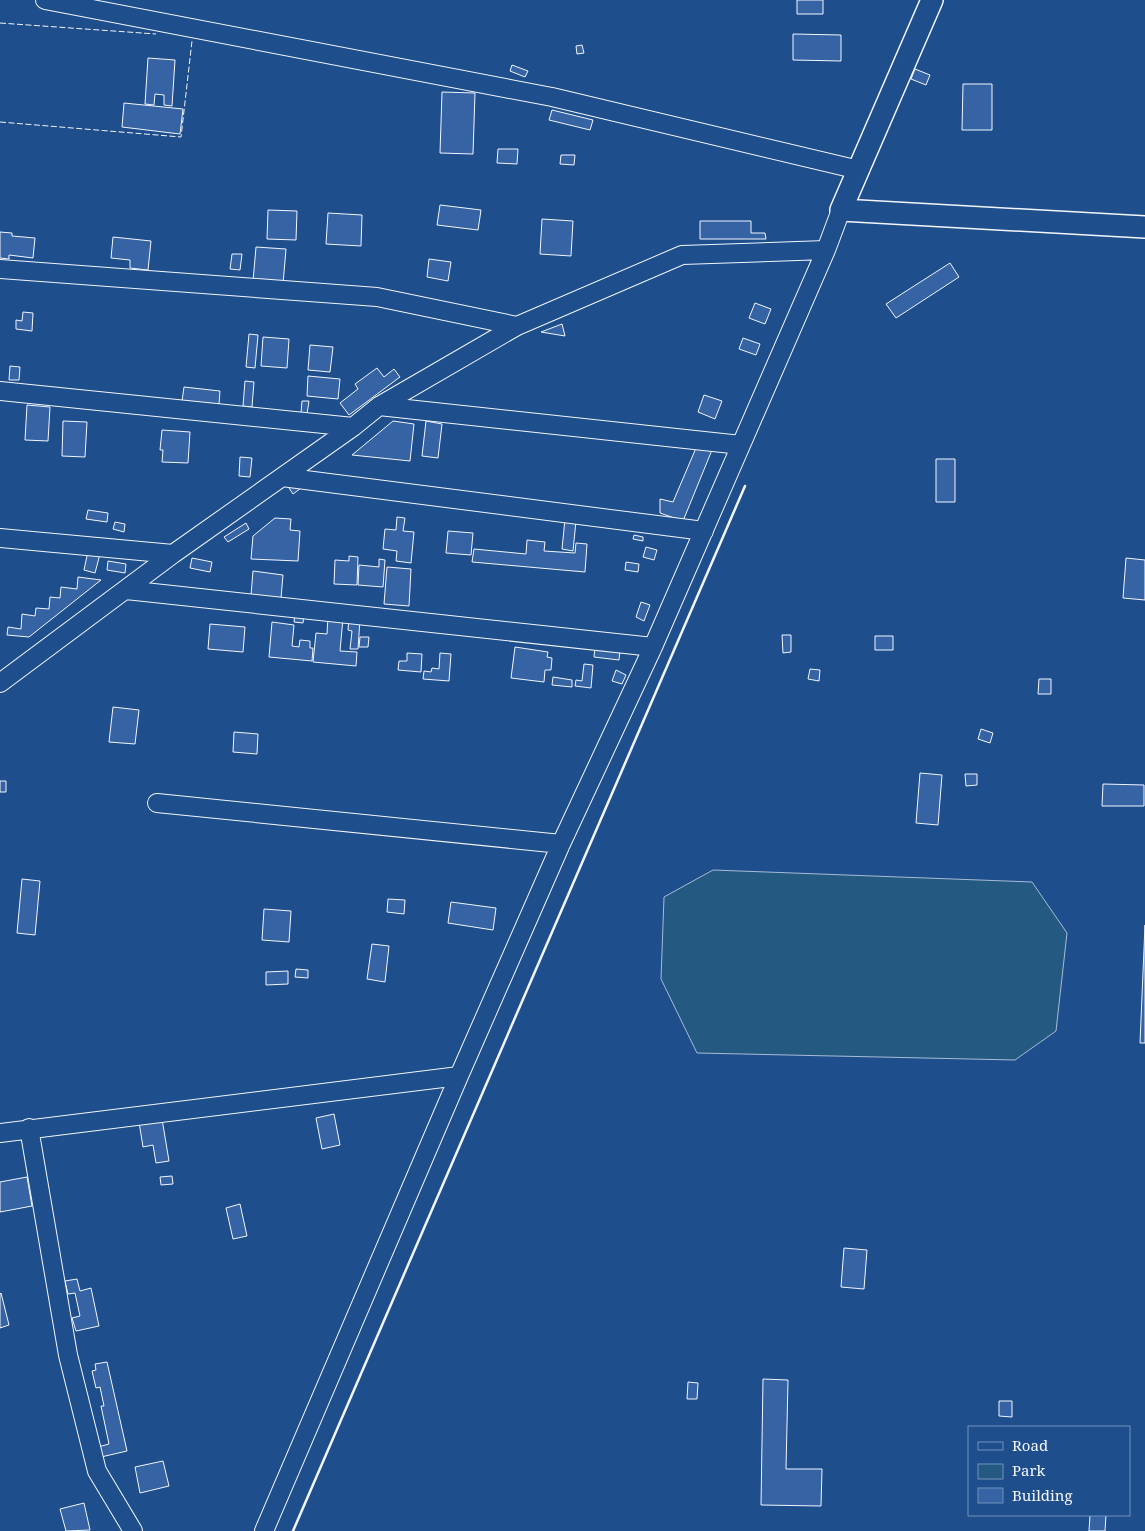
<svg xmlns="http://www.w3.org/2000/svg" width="1145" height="1531" viewBox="0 0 1145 1531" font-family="'Noto Serif',serif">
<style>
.green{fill:#245a82;stroke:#a8bbd7}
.building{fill:#3563a3;stroke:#f2f6ff}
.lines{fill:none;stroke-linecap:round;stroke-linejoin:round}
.minor-casing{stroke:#f2f6ff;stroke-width:20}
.major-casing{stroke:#f2f6ff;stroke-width:24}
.minor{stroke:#1f4e8c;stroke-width:18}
.major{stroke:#1f4e8c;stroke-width:21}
.fence{stroke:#f2f6ff;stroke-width:1;stroke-dasharray:6 2.5;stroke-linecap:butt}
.wall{stroke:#f2f6ff;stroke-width:2.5}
</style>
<rect width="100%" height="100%" fill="#1f4e8c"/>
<!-- green -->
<path class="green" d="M713 870 1032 882 1067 933 1056 1031 1015 1060 697 1053 661 979 664 897Z"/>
<!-- building -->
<path class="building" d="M797 0H823V14H797Z
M793 34 841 35V61L793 60Z
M582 45 584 53 577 54 576 46Z
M148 58 175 60 172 106 164 105V95L155 94 154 105 145 104Z
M512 65 528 71 525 77 510 71Z
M915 69 930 75 926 85 911 79Z
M963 84H992V130H962Z
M442 92 475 93 473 154 440 153Z
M124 103 183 109 180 134 122 127Z
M552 110 593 120 590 130 549 120Z
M498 149H518L517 164 497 163Z
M561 155H575L574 165 560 164Z
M440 205 481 210 478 230 437 225Z
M268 210 297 211 296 240 267 239Z
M328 213 362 215 361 246 326 244Z
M542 219 573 221 571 256 540 254Z
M700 221H751V233H765L766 239H700Z
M0 232 12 233V236L35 238 33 258 9 255V259L0 258Z
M113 237 151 241 148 270 130 268V260L111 258Z
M256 247 286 249 283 284 253 281Z
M232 254H242L240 270 230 269Z
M429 259 451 262 448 281 427 277Z
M950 263 959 277 896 318 886 304Z
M755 303 771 309 765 324 749 318Z
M23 312 33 313 32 331 16 329V320L22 321Z
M562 324 565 336 541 332Z
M249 334 258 335 255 368 246 367Z
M263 337 289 339 287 368 261 366Z
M743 338 760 344 756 355 739 349Z
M310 345 333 347 330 372 308 370Z
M10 366 20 367 19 380H9Z
M377 368 384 377 394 369 400 377 349 415 340 403 358 389 355 384Z
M308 376 340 379 338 399 307 396Z
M245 381 254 382 252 407 243 406Z
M184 387 220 391 219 404 182 401Z
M704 395 722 401 715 419 698 412Z
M302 401H309L307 414 301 413Z
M27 405 50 407 48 441 25 440Z
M63 421 87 422 85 457 62 456Z
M393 421 414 424 410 461 352 455Z
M426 421 442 424 438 458 422 456Z
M162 430 190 432 188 463 162 462 163 450H160Z
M696 448 712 450 683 521 660 513V499L673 502Z
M240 457 252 458 250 477 239 476Z
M936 459H955V502H936Z
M301 480 305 485 293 494 289 488Z
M88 510 108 513 107 522 86 519Z
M397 517 405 518 403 531 414 532 411 563 396 561 397 551 383 549 385 529 396 530Z
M275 518 291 519 290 530 300 531 298 561 251 559 253 536Z
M565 519 576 521 573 551 562 549Z
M115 522 125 524 124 532 113 529Z
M246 523 249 529 228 542 224 537Z
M448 531 473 533 471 555 446 553Z
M634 535 643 537V541L633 539Z
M527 540 545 542 544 551 575 553 576 543 587 544 585 572 472 562 474 549 526 554Z
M646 547 657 550 654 560 643 557Z
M88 551 100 554 95 573 84 570Z
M349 556 358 557 357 585 334 584 335 560 349 561Z
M192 558 212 562 210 572 190 568Z
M1126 558 1145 560V600L1123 598Z
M379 559 385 560 383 587 358 585 359 565 379 567Z
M108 561 126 564 125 573 107 570Z
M626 562 639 564 638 572 625 570Z
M387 567 411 569 409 606 384 604Z
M253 571 283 575 281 598 251 595Z
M78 577 101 580 29 637 7 635 8 627 21 629 22 614 35 616 36 608 49 609 50 597 60 598 61 587 77 589Z
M641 602 650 605 644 621 636 617Z
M295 613 304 614 303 623 294 622Z
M328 616 343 618 340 651 357 652 356 666 313 662 316 633 327 634Z
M349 618 360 619 358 649H350L352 631 348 630Z
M272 622 294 625 292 646 299 647 300 640 310 641V648H313L312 661 269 657Z
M210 624 245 627 243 652 208 649Z
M782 635H791V652L783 653Z
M875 636H893V650H875Z
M360 637H369L368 647H359Z
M595 646 620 649 619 660 594 657Z
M515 647 548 652 547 657 552 658 551 670H545L544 682 511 678Z
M407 653 422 654 421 672 398 670 399 661H407Z
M440 653 451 654 449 681 423 679 424 671 431 672 432 668 439 669Z
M584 664 593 665 591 688 575 686 576 680 582 681Z
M810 669 820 670 819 681 808 679Z
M616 670 626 675 622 684 612 681Z
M553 677 572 680V687L552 685Z
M1039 679H1051V694H1038Z
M113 707 139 710 135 744 109 742Z
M981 729 993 733 990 743 978 739Z
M234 732 258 734 257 754 233 752Z
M920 773 942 775 938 825 916 823Z
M965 774H977V785L966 786Z
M0 781H6V792H0Z
M1103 784 1144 785V806H1102Z
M22 879 40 881 35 935 17 933Z
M388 899 405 900 404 914 387 912Z
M451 902 496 908 493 930 448 923Z
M264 909 291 911 289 942 262 940Z
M1145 925V1043H1140Z
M372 944 389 946 385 982 367 979Z
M296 969 308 970V978L295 977Z
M288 971V984L266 985V972Z
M334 1114 340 1145 322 1149 316 1118Z
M162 1119 169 1161 156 1163 153 1145 143 1147 139 1122Z
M172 1176 173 1184 161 1185 160 1177Z
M27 1177 32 1206 0 1212V1182Z
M240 1204 247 1236 233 1239 226 1208Z
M844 1248 867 1250 864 1289 841 1287Z
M77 1279 80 1291 91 1288 99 1326 76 1331 72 1318 80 1316 75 1293 68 1294 65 1281Z
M1 1293 9 1325 0 1328V1294Z
M107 1362 127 1451 101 1457 98 1447 109 1444 101 1406H104L100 1387 96 1388 92 1371 96 1370 95 1364Z
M763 1379 788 1380 786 1469H822L821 1506 761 1505Z
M688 1382 698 1383 697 1399H687Z
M999 1401H1012V1417L999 1416Z
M163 1461 169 1486 140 1493 135 1467Z
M84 1503 90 1530 66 1531 60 1509Z
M1090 1515H1106L1105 1531H1089Z"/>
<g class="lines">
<defs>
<path id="minor" d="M45 0 552 97 859 170
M0 269 377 297 517 326
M0 391 353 427
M379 406 741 445
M282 477 704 531
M0 538 173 554
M126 590 653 647
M0 683 173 554 353 427 379 406 517 326 682 255 826 250
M157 803 561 844
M29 1128 68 1355 97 1471 133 1531
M0 1133 459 1076
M264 1531 459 1076 561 844 653 647 826 250 841 210"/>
<path id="major" d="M932 0 841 210 1145 227"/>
</defs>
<!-- minor casing -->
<use href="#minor" class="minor-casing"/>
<!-- major casing -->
<use href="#major" class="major-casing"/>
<!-- minor -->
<use href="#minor" class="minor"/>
<!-- major -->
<use href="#major" class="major"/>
<!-- fence -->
<path class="fence" d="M0 23 156 34
M0 122 181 137 192 41"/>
<!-- wall -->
<path class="wall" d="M293 1531 745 486"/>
</g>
<!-- legend -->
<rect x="968" y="1426" width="162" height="90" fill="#1f4e8c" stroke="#7391ba"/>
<rect x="978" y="1442" width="25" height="8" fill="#1f4e8c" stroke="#7391ba"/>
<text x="1012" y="1451" font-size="15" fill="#f2f6ff">Road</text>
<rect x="978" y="1464" width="25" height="15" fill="#245a82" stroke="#7391ba"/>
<text x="1012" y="1476" font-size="15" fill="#f2f6ff">Park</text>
<rect x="978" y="1488" width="25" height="15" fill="#3563a3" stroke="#7391ba"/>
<text x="1012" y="1501" font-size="15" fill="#f2f6ff">Building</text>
</svg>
